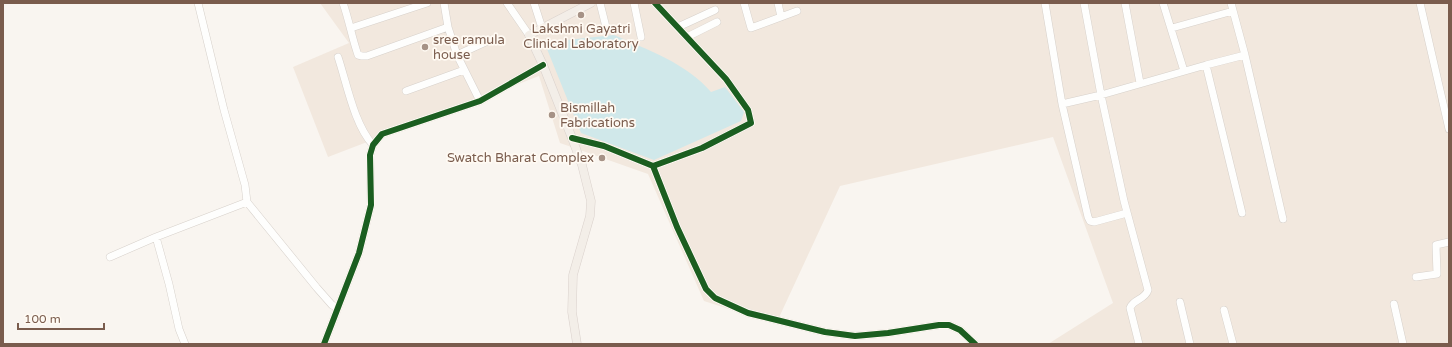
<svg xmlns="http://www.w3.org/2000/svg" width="1452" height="347" viewBox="0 0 1452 347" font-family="'Varela Round',sans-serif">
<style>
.residential{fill:#f2e8de}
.water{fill:#d0e8ea}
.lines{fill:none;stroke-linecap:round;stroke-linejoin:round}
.minor-casing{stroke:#d7d1cb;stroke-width:8}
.major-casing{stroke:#dad1cc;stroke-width:9}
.minor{stroke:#fefefd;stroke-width:7}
.major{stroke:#f3eee8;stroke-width:8}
.cycleway-casing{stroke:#fffaf3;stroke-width:8}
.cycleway{stroke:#1b5e20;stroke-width:6}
.poi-dot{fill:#a69286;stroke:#fffaf3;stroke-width:1.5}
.labels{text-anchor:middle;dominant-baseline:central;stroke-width:3.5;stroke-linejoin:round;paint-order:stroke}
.poi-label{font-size:13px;fill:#7a5c4d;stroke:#fffaf3;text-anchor:start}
</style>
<rect width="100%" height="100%" fill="#f9f5f0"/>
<!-- residential -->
<path class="residential" d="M320 3H1449V344H1048L1113 303 1053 137 840 186 776 324 704 301 648 174 560 143 539 76 328 157 293 67 349 43Z"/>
<!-- water -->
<path class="water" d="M614 35C648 50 686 63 711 92L725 87 744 112 741 121 654 160 581 133 547 49 557 41Z"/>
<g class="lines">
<defs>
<path id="minor" d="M198 3 224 110 245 185 247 202 317 288 332 305 338 308
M343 3C349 20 352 38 358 55L362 56H367L448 27
M444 3 448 27 457 55 480 101
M507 3 529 35
M534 3 542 28
M600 3 606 27
M634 3 641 37
M744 3 751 28 797 11
M778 3 781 17
M1045 3 1062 104 1088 217 1090 221 1094 222 1127 213
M1084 3 1101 95 1206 65 1245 55
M1125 3 1140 83
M1163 3 1184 71
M1231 3 1245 55 1283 219
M1420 3 1449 129
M678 27 715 10
M351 28 427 3
M1172 28 1233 11
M687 37 717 22
M457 55 490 40
M338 57C347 84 354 124 373 145
M1206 65 1242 213
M406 91 464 70
M1062 104 1101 95 1124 201 1148 290C1145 300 1133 299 1130 308L1139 344
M572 138 604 146 653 166 702 148 751 123 748 110 726 79 655 3
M653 166 677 227 706 289 715 298 748 313 825 332 855 336 888 333 939 325H949L960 330 975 344
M156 237 169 284 179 329 185 344
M110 257 156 237 247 202
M1416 277 1437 274 1436 245 1449 242
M1180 302 1190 344
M1394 304 1403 344
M1224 310 1233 344
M324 344 359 253 371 205 370 155 373 145 382 134 480 101 543 65"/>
<path id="major" d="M577 344 572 312 573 275 590 216 591 201 582 165 572 138 543 65 529 35 591 3"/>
</defs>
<!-- minor casing -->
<use href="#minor" class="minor-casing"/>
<!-- major casing -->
<use href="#major" class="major-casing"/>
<!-- minor -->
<use href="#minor" class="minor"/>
<!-- major -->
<use href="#major" class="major"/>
<defs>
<path id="cycleway" d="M572 138 604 146 653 166 702 148 751 123 748 110 726 79 655 3
M653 166 677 227 706 289 715 298 748 313 825 332 855 336 888 333 939 325H949L960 330 975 344
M324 344 359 253 371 205 370 155 373 145 382 134 480 101 543 65"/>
</defs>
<!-- cycleway casing -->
<use href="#cycleway" class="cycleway-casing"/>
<!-- cycleway -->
<use href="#cycleway" class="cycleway"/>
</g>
<!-- markers -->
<g class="poi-dot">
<circle cx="581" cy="15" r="4"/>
<circle cx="425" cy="47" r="4"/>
<circle cx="552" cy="115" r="4"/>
<circle cx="602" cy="158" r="4"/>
</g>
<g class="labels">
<!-- poi labels -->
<g class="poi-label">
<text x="581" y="29" text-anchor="middle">Lakshmi Gayatri<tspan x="581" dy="15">Clinical Laboratory</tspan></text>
<text x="433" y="40">sree ramula<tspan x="433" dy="15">house</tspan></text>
<text x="560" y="108">Bismillah<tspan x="560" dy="15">Fabrications</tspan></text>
<text x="594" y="158" text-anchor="end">Swatch Bharat Complex</text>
</g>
</g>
<!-- border -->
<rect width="1452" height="347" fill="none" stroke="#7a5c4d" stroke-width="8"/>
<!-- scale -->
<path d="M18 323v6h86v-6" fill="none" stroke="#7a5c4d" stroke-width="2"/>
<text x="24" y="323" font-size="12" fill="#7a5c4d" stroke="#fffaf3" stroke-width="3" paint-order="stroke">100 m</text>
</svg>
